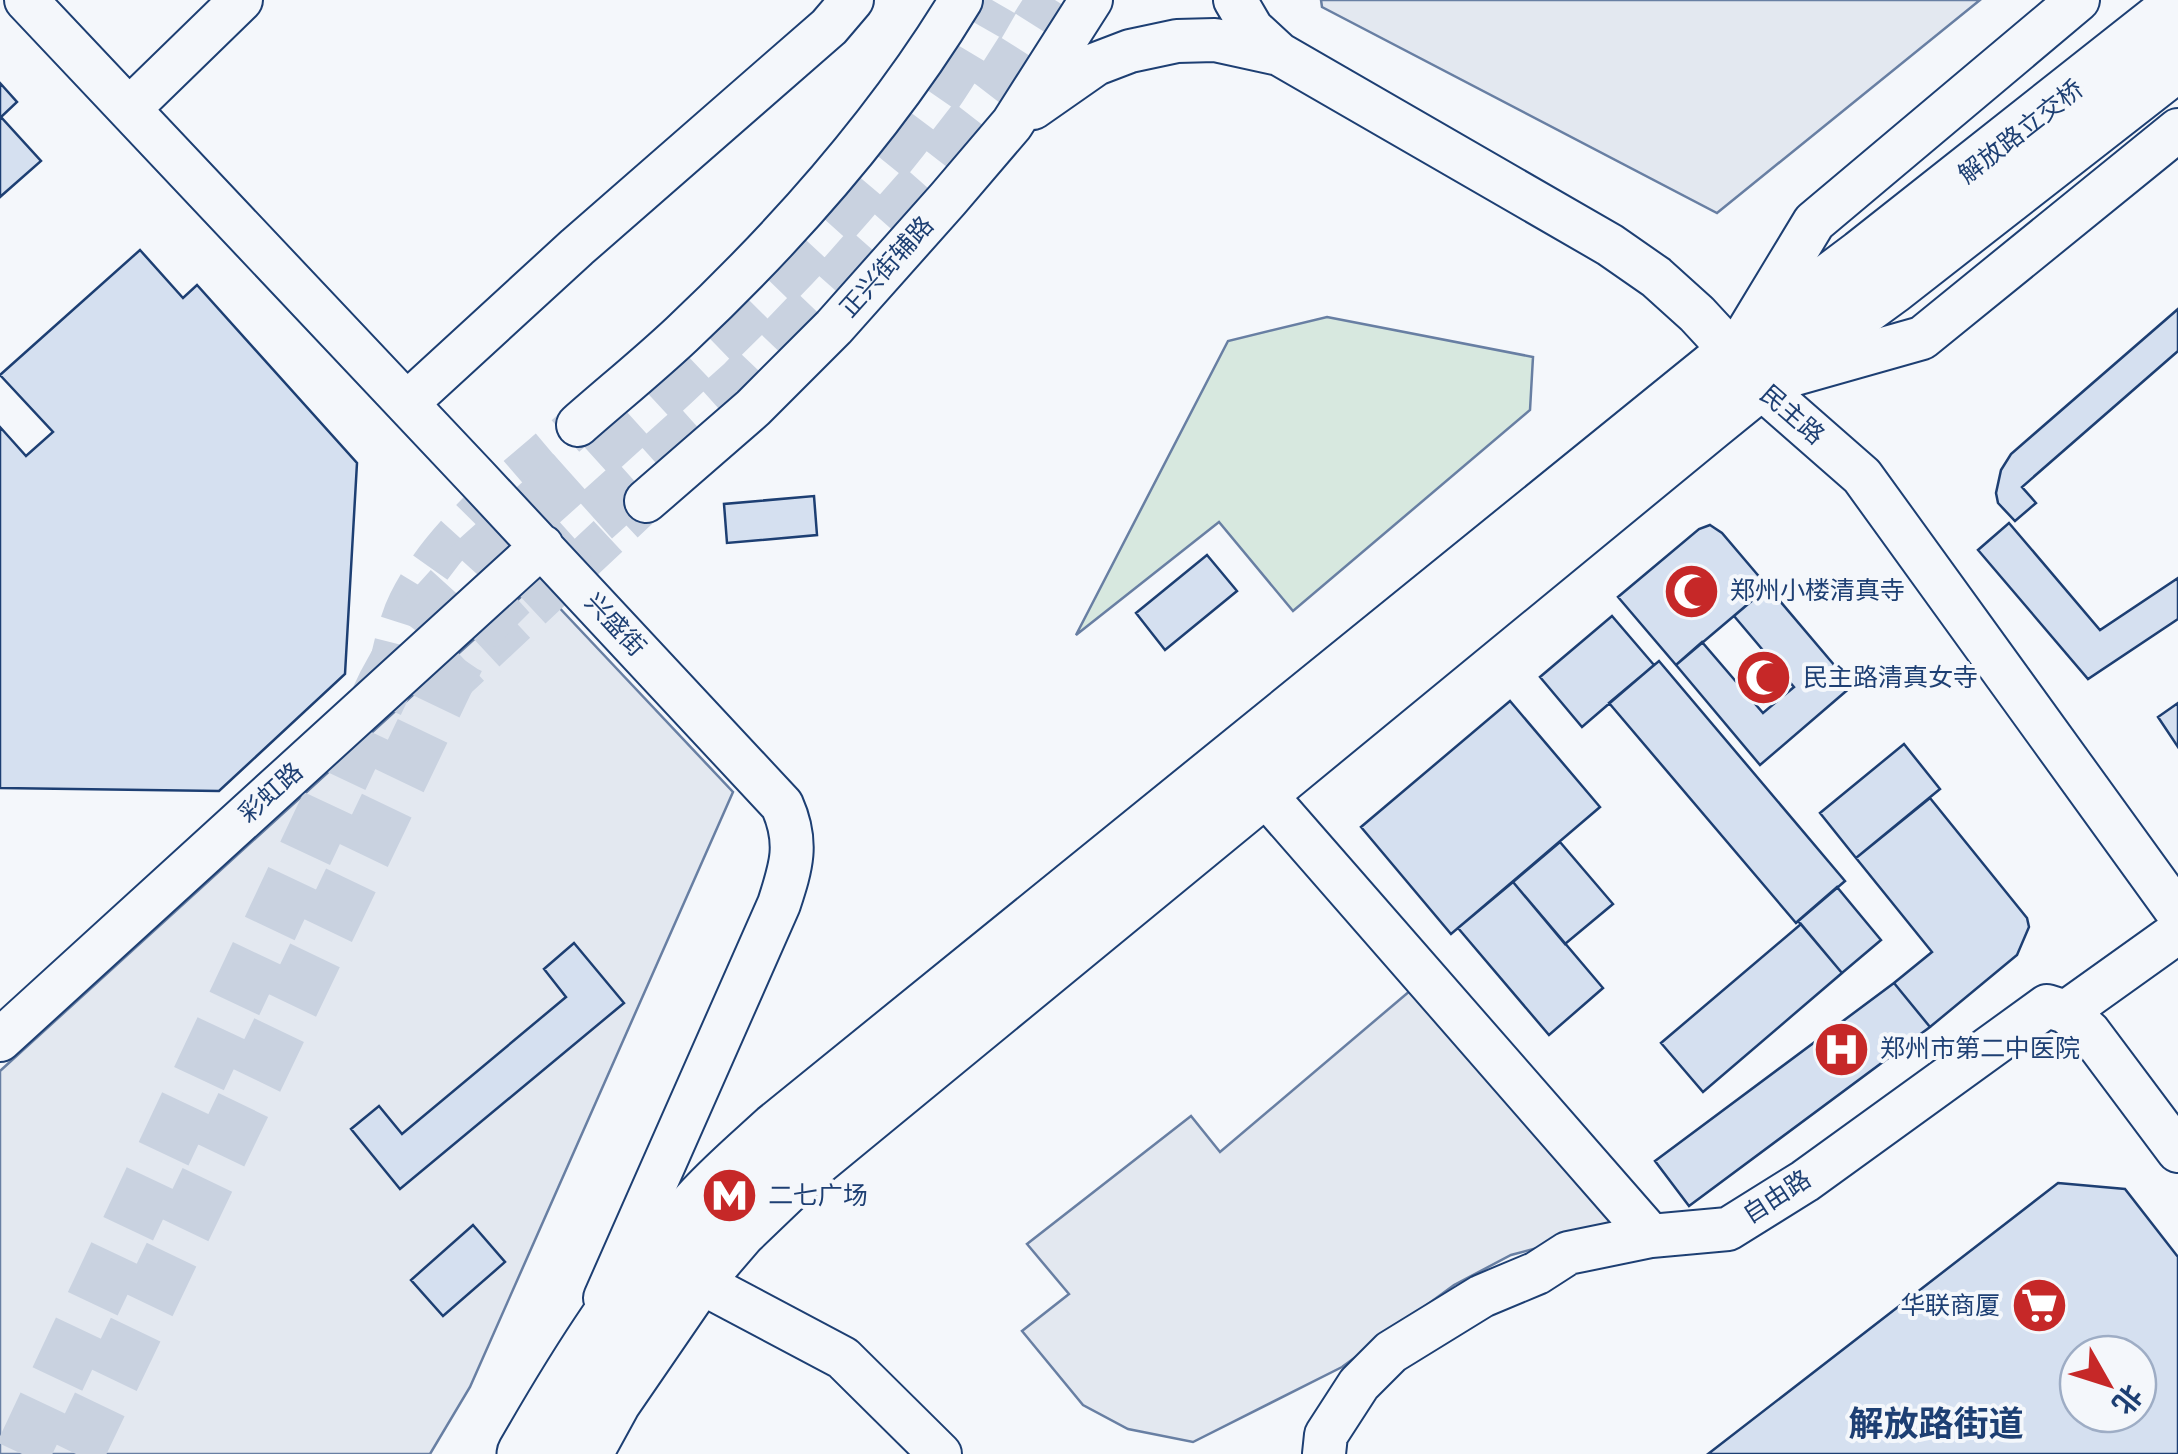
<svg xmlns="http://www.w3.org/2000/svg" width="2178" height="1454" viewBox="0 0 2178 1454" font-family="'Nunito Sans','Noto Sans SC',sans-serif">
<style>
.green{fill:#d7e8df;stroke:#687fa3;stroke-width:2.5}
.parking{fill:#e3e8f0;stroke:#687fa3;stroke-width:2.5}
.building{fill:#d5e0f0;stroke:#1d3f73;stroke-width:2.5;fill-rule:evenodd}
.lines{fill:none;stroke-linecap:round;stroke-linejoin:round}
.minor-tunnel{stroke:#c9d2e0;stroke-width:42;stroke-dasharray:42 21;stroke-linecap:butt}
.major-tunnel{stroke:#c9d2e0;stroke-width:55;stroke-dasharray:55 28;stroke-linecap:butt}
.minor-casing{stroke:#1d3f73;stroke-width:46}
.major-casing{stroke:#1d3f73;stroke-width:59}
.minor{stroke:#f4f7fb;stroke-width:42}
.major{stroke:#f4f7fb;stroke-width:55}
.labels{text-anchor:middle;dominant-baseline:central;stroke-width:8;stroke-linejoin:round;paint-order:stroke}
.street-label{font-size:25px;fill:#1d3f73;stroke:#f4f7fb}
.poi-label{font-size:25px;fill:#1d3f73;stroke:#f4f7fb;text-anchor:start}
.district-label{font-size:35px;font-weight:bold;fill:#1d3f73;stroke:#f4f7fb}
</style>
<rect width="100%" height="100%" fill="#f4f7fb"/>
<!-- green -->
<path class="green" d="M1327 317 1533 357 1530 410 1293 611 1219 522 1076 635 1228 341Z"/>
<!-- parking -->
<path class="parking" d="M1321 0H1980L1717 213 1322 7Z
M536 583 733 792 470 1387 430 1454H0V1071Z
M1411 990 1618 1226 1511 1255 1454 1285 1342 1367 1193 1442 1128 1429 1083 1405 1022 1331 1069 1294 1027 1244 1191 1116 1220 1152Z"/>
<!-- building -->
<path class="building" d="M0 83 17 102 1 117 41 161 0 197Z
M140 250 183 298 197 285 357 463 345 674 219 791 0 788V427L26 456 53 432 0 375Z
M2178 309V351L2022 487 2036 503 2015 521 1998 503 1996 493 2001 470 2011 454Z
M814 496 817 535 727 543 724 504Z
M2009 523 2100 630 2178 578V619L2088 679 1978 550Z
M1710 525 1722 533 1768 587 1676 665 1618 597 1699 529Z
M1207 555 1237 591 1165 650 1136 613Z
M1768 587 1852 686 1760 765 1676 665 1702 642 1763 713 1794 687 1734 616Z
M1612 616 1654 665 1582 727 1540 677Z
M1659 661 1845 881 1796 923 1609 703Z
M1510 701 1600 807 1451 934 1361 827Z
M2178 703V747L2158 717Z
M1904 744 1940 789 1856 858 1820 813Z
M1930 798 2027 918 2029 927 2017 955 1930 1027 1894 983 1932 952 1856 858Z
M1560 842 1613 904 1565 944 1513 882Z
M1513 882 1603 988 1549 1035 1458 928Z
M1837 887 1881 940 1842 973 1798 921Z
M1801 924 1842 973 1703 1092 1661 1043Z
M574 943 624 1003 400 1189 351 1129 379 1106 402 1134 566 997 544 969Z
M1894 983 1930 1027 1689 1206 1655 1161Z
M2058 1183 2125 1189 2178 1257V1454H1708ZM2078 1354H2138V1414H2078Z
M473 1225 505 1262 443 1316 411 1280Z"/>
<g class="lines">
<!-- minor-tunnel -->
<path class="minor-tunnel" d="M385 684C393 658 397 627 409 603 445 530 518 478 578 425
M439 694 646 501"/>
<!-- major-tunnel -->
<path class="major-tunnel" d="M22 1454 385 684 412 635 429 613 478 559C633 419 793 284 919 116 947 79 969 40 992 0
M76 1454 457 659 485 618 510 593 743 384 828 295 925 185 994 96 1055 0"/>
<defs>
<path id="minor" d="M26 0 476 477 782 805C799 843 791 867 779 904L605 1298
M1235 0 1252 29 1279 54 1610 245 1656 277 1697 314 1734 354 1757 384 1862 476 2178 913
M1033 108 1096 64 1130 51 1177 41 1215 40 1279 54
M129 109 241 0
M1742 341 1814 222 2078 0
M1777 379 1922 338 2178 130
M407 403 577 247 829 27 852 0
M578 425C612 395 648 366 682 334 787 235 886 124 961 0
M646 501 753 408 834 327 948 199 1012 124 1091 0
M1262 791 1651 1236
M2066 1012 2178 932
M0 1040 542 546
M696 1280 843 1358 940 1454
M1324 1454 1326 1435 1359 1384 1391 1352 1482 1296 1537 1273 1568 1253 1651 1236 1728 1229 1805 1181 2047 1006 2066 1012 2089 1032 2178 1151"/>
<path id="major" d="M525 1454C576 1365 632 1275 703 1200 726 1175 752 1153 777 1130L1734 354 1863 257 2178 8
M584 1454 613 1401 696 1280 738 1231 811 1161 1709 423 1757 384 1890 287 2178 62"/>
</defs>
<!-- minor casing -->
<use href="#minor" class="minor-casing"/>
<!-- major casing -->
<use href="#major" class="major-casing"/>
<!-- minor -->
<use href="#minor" class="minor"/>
<!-- major -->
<use href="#major" class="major"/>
</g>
<!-- icons -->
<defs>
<symbol id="mosque-disc" viewBox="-11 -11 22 22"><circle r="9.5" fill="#c62828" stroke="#f4f7fb"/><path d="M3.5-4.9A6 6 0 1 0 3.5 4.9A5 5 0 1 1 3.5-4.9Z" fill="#fff"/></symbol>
<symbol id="hospital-disc" viewBox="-11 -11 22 22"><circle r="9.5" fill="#c62828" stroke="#f4f7fb"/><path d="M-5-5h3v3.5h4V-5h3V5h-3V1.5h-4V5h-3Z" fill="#fff"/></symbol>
<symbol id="metro-disc" viewBox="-11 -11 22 22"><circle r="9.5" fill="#c62828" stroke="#f4f7fb"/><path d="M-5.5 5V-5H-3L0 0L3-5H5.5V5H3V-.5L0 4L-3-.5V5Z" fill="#fff"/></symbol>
<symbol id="supermarket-disc" viewBox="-11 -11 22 22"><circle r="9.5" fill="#c62828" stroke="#f4f7fb"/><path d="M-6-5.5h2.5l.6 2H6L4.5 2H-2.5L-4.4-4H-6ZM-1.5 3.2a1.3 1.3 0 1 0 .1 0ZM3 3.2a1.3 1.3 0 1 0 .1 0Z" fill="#fff"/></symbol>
</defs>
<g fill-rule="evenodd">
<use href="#mosque-disc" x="1660" y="560" width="63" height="63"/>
<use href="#mosque-disc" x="1732" y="646" width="63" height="63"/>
<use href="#hospital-disc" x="1810" y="1018" width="63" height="63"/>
<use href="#metro-disc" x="698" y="1164" width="63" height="63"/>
<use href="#supermarket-disc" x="2008" y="1274" width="63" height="63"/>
</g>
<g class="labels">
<!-- street labels -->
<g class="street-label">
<text transform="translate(2021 132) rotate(-38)">解放路立交桥</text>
<text transform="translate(887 267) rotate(-48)">正兴街辅路</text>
<text transform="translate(1792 415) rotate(41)">民主路</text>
<text transform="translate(615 625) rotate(47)">兴盛街</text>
<text transform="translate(271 793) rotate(-42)">彩虹路</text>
<text transform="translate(1777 1197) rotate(-33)">自由路</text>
</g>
<!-- poi labels -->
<g class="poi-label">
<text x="1730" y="591">郑州小楼清真寺</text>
<text x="1803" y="678">民主路清真女寺</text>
<text x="1880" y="1049">郑州市第二中医院</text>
<text x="768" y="1196">二七广场</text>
<text x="2000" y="1306" text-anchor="end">华联商厦</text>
</g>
<!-- district labels -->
<g class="district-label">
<text x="1936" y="1424">解放路街道</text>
</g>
</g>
<!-- north arrow -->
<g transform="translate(2108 1384) rotate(129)"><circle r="48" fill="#f4f7fb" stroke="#9eadc5" stroke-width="2.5"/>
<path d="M0-8L18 38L0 25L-18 38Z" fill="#c62828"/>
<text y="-15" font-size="28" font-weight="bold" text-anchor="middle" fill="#1d3f73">北</text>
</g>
</svg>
